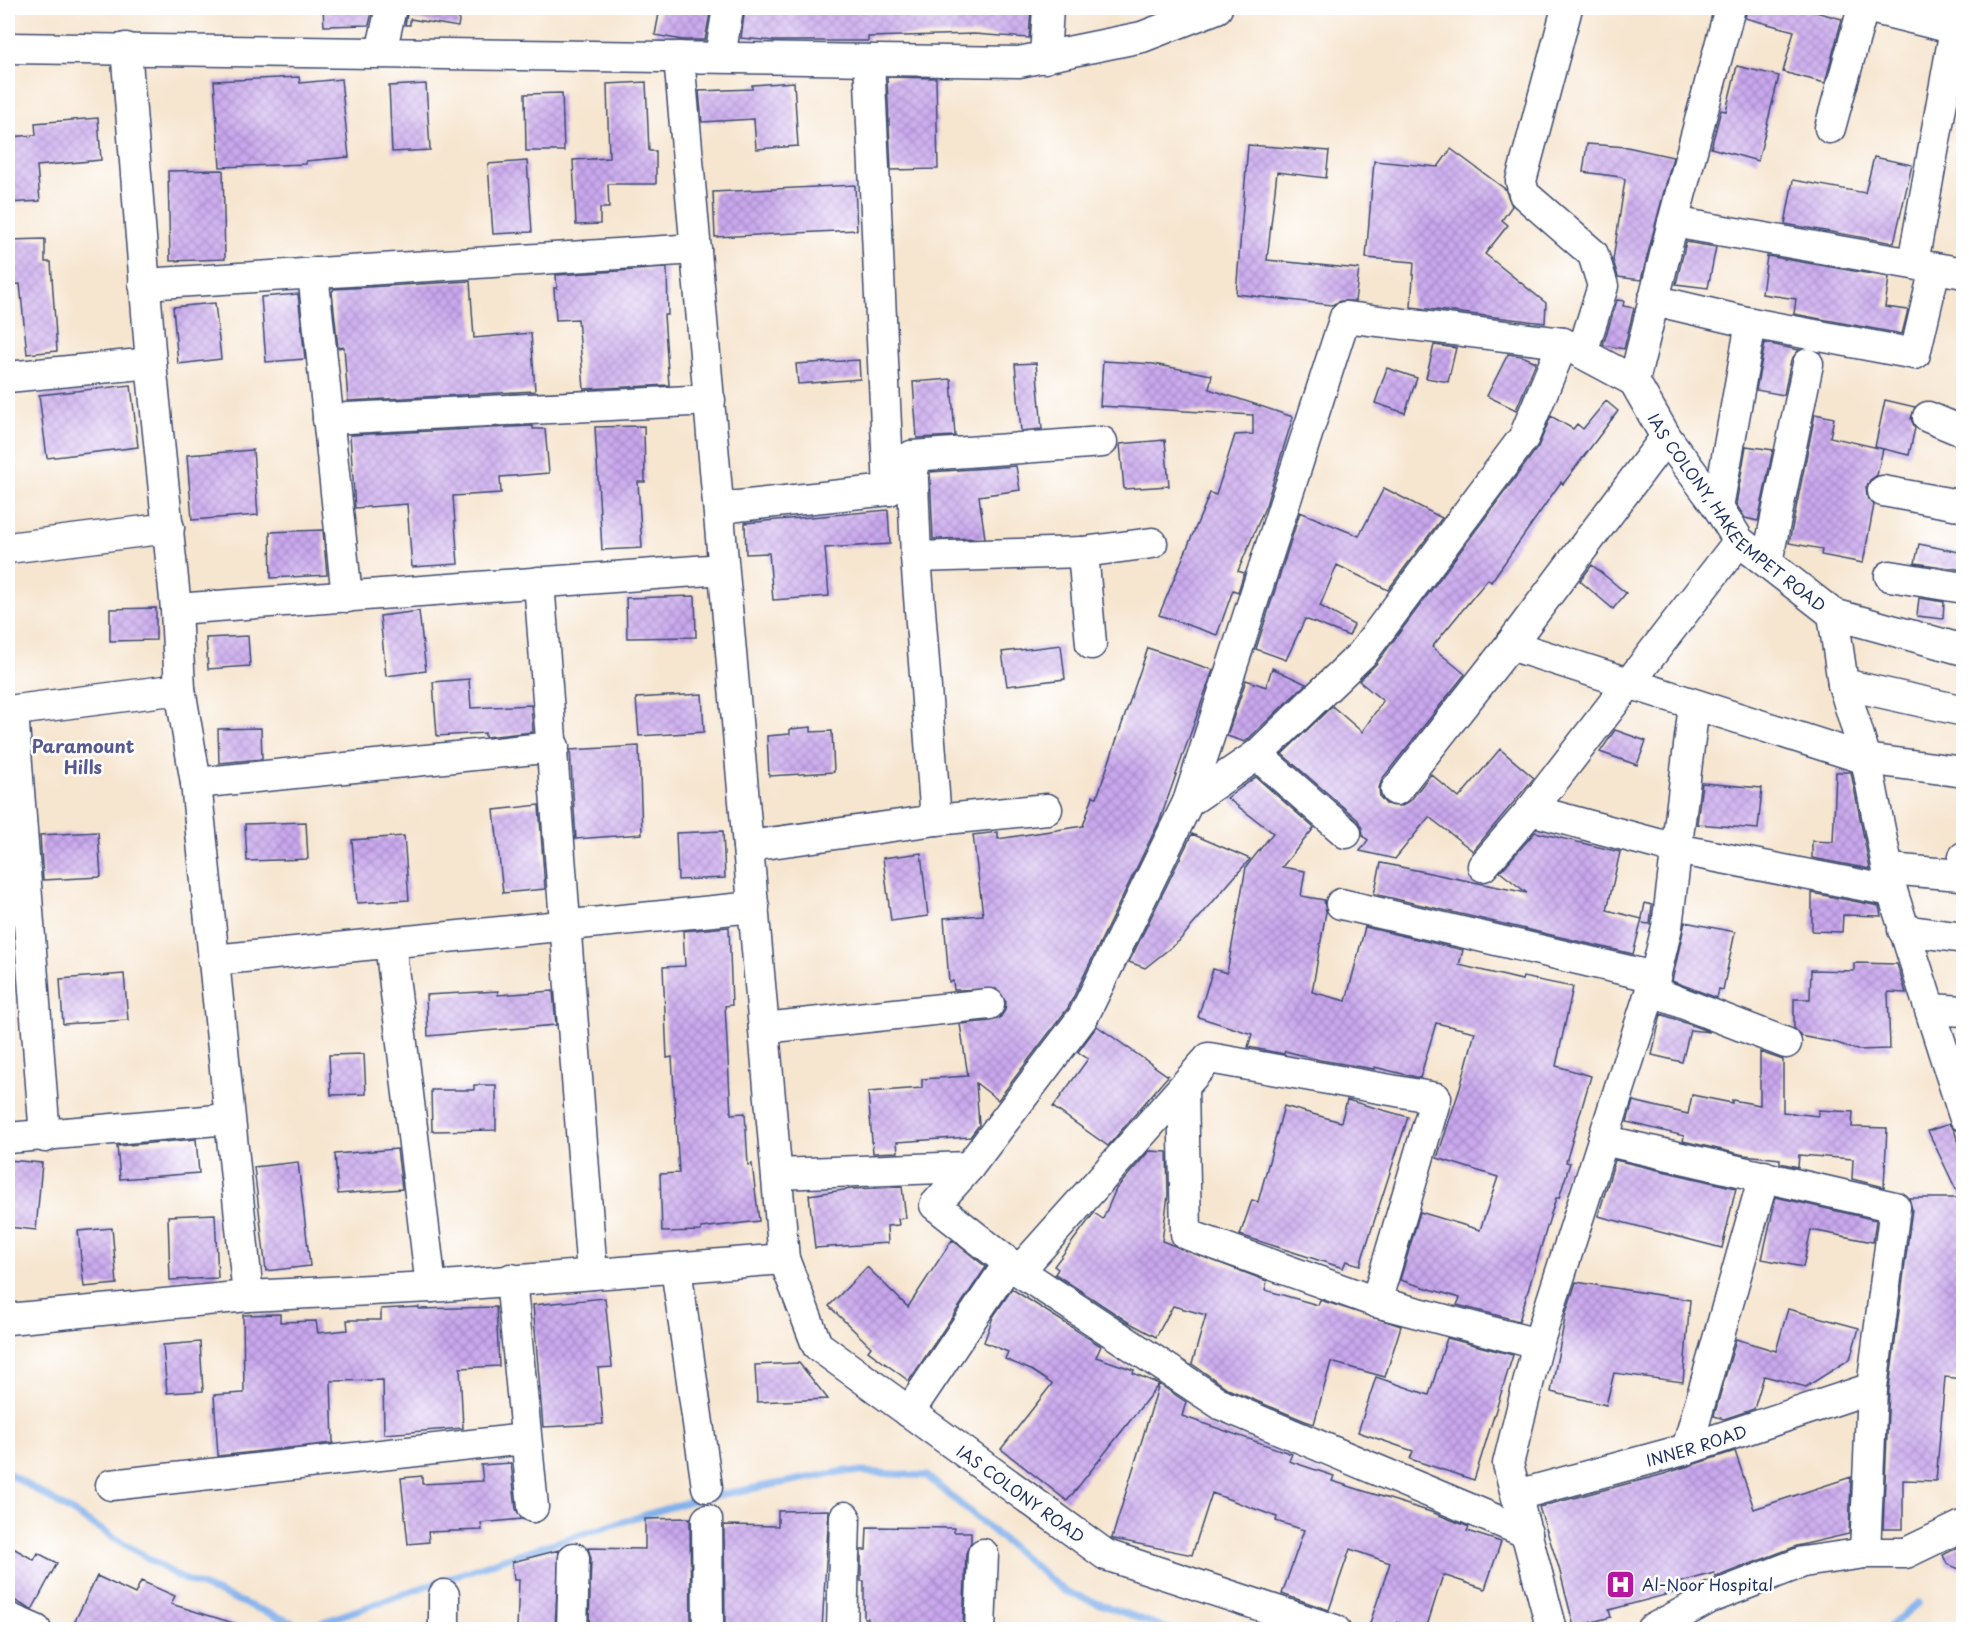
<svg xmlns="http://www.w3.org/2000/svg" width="1971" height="1637" viewBox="0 0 1971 1637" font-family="'Playpen Sans',sans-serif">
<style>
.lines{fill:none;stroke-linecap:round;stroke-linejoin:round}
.stream{stroke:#81b0eb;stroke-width:7}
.building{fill:url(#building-cross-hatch)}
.minor-casing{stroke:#3c4a6f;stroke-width:33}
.minor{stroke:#fff;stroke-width:30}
.labels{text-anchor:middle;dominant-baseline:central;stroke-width:5;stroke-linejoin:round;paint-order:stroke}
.street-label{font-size:16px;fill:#1b2f5e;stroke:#fff}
.poi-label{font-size:16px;fill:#1b2f5e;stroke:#fff;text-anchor:start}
.neighbourhood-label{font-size:18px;font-weight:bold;fill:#585990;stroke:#fff}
</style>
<defs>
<pattern id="building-cross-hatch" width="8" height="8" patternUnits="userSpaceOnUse" patternTransform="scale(1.5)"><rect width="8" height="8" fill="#caa8ee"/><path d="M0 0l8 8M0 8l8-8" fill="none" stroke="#a389c4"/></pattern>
</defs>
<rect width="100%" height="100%" fill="#fff"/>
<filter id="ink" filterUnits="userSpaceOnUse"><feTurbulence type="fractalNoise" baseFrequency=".0167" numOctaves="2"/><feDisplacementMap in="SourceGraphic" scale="12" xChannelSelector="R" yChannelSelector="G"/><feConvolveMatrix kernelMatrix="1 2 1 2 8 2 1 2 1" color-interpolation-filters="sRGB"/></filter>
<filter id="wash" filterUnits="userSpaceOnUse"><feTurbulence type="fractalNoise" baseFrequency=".008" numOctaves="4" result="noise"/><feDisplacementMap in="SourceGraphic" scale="24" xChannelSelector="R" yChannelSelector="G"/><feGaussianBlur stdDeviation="1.35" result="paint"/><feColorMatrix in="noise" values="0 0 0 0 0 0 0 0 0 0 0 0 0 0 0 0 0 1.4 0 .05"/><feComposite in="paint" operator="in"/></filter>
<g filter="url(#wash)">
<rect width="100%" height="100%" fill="#f6e5cf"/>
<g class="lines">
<!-- stream -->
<path class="stream" d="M8 1473 179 1577 306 1628 518 1554 697 1499 845 1471 927 1476 1064 1591 1171 1630
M1885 1630 1918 1603"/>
</g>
<g id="blocks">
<!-- building -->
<path class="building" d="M323 8H373L369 25 324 26Z
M408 8H461L458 27 410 19V25H405Z
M660 8H711L705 40H682L655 35Z
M745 8H1031L1029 38 974 34 868 37V41H775L741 38Z
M1747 8H1801L1842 19 1825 83 1783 72 1794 31 1745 18Z
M1737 66 1779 76 1758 161 1711 148 1721 110 1726 111Z
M299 77 300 83 341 79 349 157 306 161V164L220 167 214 81Z
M887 77 936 78 938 169 891 170Z
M646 82 649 151H656V184H608L609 208H600V224L576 225 573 160 609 158 607 84Z
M794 82 798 146 756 149 754 119 702 122 699 91 752 89V85Z
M426 84 430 150 392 152 389 86Z
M562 93 564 151H526L525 94Z
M98 118 101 160 37 166 40 201 8 203V137L36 135 35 123Z
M1587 144 1627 147 1673 157 1641 280 1618 277 1613 260 1625 180 1621 177 1583 172Z
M1248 145 1329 151 1326 178 1277 172 1267 260 1359 269 1355 301H1340L1332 305 1236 294Z
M1451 149 1505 189 1512 206 1502 220 1508 225 1485 254 1546 303 1545 323 1411 307 1414 262 1366 258 1374 161 1438 167Z
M1874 157 1912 165 1894 243 1785 224 1793 180 1865 193Z
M527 161 532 232 493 234 488 164Z
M223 170 225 259 170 261 168 171Z
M855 185 857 230 715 237 713 192Z
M45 239V262H51L57 351 27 354 20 284 8 285V240Z
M1686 242 1716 247 1708 288 1676 284Z
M1767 256 1889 277 1885 307 1908 310 1902 334 1794 314 1796 299 1762 294Z
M667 268 668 315H664L669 385 584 389 578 319 556 320 554 288H557L556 275Z
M470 281 474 338 531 333 535 391 348 401 344 347 338 348 332 292 334 289Z
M298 294 305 359 266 362 261 297Z
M1617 300 1624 301 1623 306 1634 308 1624 349 1603 345Z
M215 303 221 359 178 364 173 307Z
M1765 343 1799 350 1791 360 1784 395 1756 390Z
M1434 345 1456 348 1448 382 1426 378Z
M1508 354 1522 356 1536 362 1516 410 1487 396Z
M859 360 860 379 798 384 796 364Z
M1103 361 1153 364 1212 375 1209 389 1293 417 1266 505 1238 571 1244 573 1238 592 1233 590 1217 635 1159 615 1210 493 1216 495 1235 435 1253 434V415L1100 406Z
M1036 363 1042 429 1021 431 1015 364Z
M1387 368 1417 378 1405 413 1375 403Z
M951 379 955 436 917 438 913 382Z
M131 385 138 447 47 458 39 395Z
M1885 400 1915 407 1911 419 1915 428 1909 455 1875 447Z
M1606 401 1618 411 1563 484 1561 482 1491 582 1488 579 1432 647 1465 674 1382 779 1379 788 1380 797 1386 804 1402 806 1410 801 1431 774 1459 798 1500 749 1534 778 1473 851 1429 817 1395 859 1360 851 1368 840 1363 836 1362 828 1358 820 1282 754 1332 706 1362 732 1383 701 1359 681 1376 664 1538 447 1551 416 1573 429 1577 424 1583 429Z
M1815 414 1834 418 1830 437 1883 449 1877 475 1870 480 1866 488 1867 497 1874 505 1863 563 1821 555 1822 549 1789 543Z
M533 426V429H545L549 473 500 477 501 493 453 496 458 564 412 567 407 504 355 508 350 435Z
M644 426 645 482H638L642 548 602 550 595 427Z
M1165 440 1169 486 1124 489 1120 444Z
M1746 446 1773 450 1758 521 1745 518 1736 504Z
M253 450 258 515 192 520 187 455Z
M1016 466 1020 490 979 496 985 538 933 539 930 472Z
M1384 488 1442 518 1388 590 1337 565 1320 606 1354 625 1349 636 1305 619 1286 660 1256 649 1300 512 1359 536Z
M888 510 890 544 825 548 829 596 773 600 769 553 746 554 745 523Z
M323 530 327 575 271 578 270 532Z
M1919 544 1964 553V570L1915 563Z
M1592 565 1626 593 1613 609 1580 581Z
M695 596 696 637 627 638 626 598Z
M1919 598 1944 602 1943 619 1917 616Z
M156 608V640L110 641V609Z
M419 611 426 671 386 676 380 616Z
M248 636 250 666 208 669 206 638Z
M1061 645 1065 679 1007 686 1002 652Z
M1148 648 1213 670 1160 820 1068 1008 998 1100 976 1083 979 1125 970 1137 897 1142 898 1152 873 1153 868 1092 922 1088V1079L968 1076 960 1024 991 1021 1000 1018 1005 1010 1006 1002 996 989 954 990 953 981 949 982 944 918 983 915 973 835 998 832V839L1083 826 1093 796 1097 797Z
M1272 668 1306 684 1245 742 1227 736 1246 680 1266 687Z
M469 679 471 708 531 705 533 732 485 737V733L437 736 433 682Z
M702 694 704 732 639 736 636 698Z
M811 727V732L832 731 834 772 769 776 767 736 790 734V729Z
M261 728 262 759 219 763 218 729Z
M1615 730 1646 741 1637 765 1600 752Z
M639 746 642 834 576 839 570 750Z
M1836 772H1851L1870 869 1812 858V841L1833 842Z
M1256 777 1314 828 1282 867 1305 871 1301 896 1324 900 1326 912 1312 992 1346 1001 1365 927 1463 950 1459 965 1522 980 1523 977 1573 987 1556 1066 1591 1076 1566 1162 1570 1163 1559 1198H1556L1550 1217 1519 1321 1457 1305 1460 1298 1400 1280 1420 1212 1480 1230 1498 1177 1437 1158 1460 1088 1475 1032 1436 1023 1420 1078 1374 1067V1069L1320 1060 1285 1051 1284 1054 1248 1047 1252 1034 1198 1017 1213 969 1227 973 1246 867 1273 833 1227 798Z
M1702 783 1762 788 1758 829 1697 824Z
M539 805 545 889 503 893 494 810Z
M306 822 308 859 247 861 245 824Z
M723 831 725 878 678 880 676 833Z
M98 832 101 877 43 880 40 835Z
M1535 832 1620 852 1607 910 1642 919 1633 954 1374 894 1381 863 1527 893 1500 872Z
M1192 834 1250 859 1179 941 1145 968 1129 962Z
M404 836 409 900 357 903 352 840Z
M921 853 928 916 891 921 883 858Z
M1812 893 1879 906 1881 916 1843 915 1842 932 1812 931Z
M1645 903 1652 905 1650 924 1641 923Z
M1685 922 1735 932 1723 990 1719 989 1717 998 1672 981Z
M729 927 732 1005 725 1006 731 1114 745 1113 748 1165 752 1164 759 1221 701 1228V1231L662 1232 660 1174 679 1173 672 1057 667 1058 663 967 685 966 683 931Z
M1854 963 1897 964 1906 993 1888 992 1890 1049 1857 1050 1837 1043 1801 1036 1794 1028V999H1810L1811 970 1854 971Z
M124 974 128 1020 63 1024 60 979Z
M498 991V995L553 991 556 1025 428 1036 426 995Z
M1661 1014 1710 1032 1690 1030 1682 1062 1652 1055Z
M1097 1026 1168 1076 1108 1146 1053 1107 1088 1059 1078 1052Z
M1760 1052 1783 1060V1112L1818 1116V1110L1853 1112 1852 1127 1887 1128 1884 1187 1852 1179 1853 1159 1799 1155 1798 1167 1780 1163V1159L1744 1155 1683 1141 1684 1136 1627 1122 1633 1101 1688 1114 1692 1095 1732 1103V1100L1760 1105Z
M364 1054 366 1094 331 1095 329 1055Z
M474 1085H496V1130L432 1131 431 1090H474Z
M1347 1100 1408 1117 1360 1265 1346 1261 1343 1268 1240 1235 1252 1200 1258 1202 1284 1106 1341 1122Z
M1949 1124 1954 1130 1964 1157V1379L1945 1377 1936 1481 1903 1480V1529H1883L1889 1389 1912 1209 1909 1198H1960L1928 1131Z
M196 1139 199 1173 120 1179 117 1146Z
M397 1149 402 1189 338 1194 335 1154Z
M1149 1151 1167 1152 1168 1195 1162 1241 1267 1281 1265 1290 1318 1305 1320 1300 1401 1326 1385 1377 1331 1362 1314 1424 1305 1421 1230 1390 1192 1364 1206 1315 1173 1306 1156 1337 1128 1322 1055 1274 1058 1269 1054 1266 1094 1213 1103 1219 1116 1189Z
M8 1160 42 1163 36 1230 8 1227Z
M1615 1160 1736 1188 1722 1248 1598 1216Z
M298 1162 310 1266 266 1271 254 1167Z
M902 1187 906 1218 898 1219 899 1225 887 1226 888 1243 815 1248 809 1195 851 1189Z
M1776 1197 1876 1220 1873 1242 1811 1230 1803 1267 1762 1259Z
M215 1214 218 1278 170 1280 168 1216Z
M112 1228 117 1284 84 1287 78 1231Z
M952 1240 986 1267 909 1381 868 1351 871 1347 829 1306 867 1267 908 1307Z
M1576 1282 1690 1300 1683 1382 1614 1373 1606 1405 1551 1392 1566 1313Z
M1012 1289 1101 1346 1096 1357 1134 1370 1133 1373 1159 1384 1067 1501 1001 1449 1052 1384 1031 1370 1005 1359 1008 1352 984 1342 993 1317Z
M605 1298 612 1367 598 1368 603 1424 543 1427 533 1305Z
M419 1307V1309L496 1307 499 1366 460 1368 463 1428 384 1434 383 1380 331 1381 333 1443 218 1456 214 1395 244 1393 243 1315 280 1314V1322L316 1321 318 1333 348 1330 347 1320H381V1309Z
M1788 1309 1859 1328 1850 1359 1806 1387 1764 1376 1754 1409 1724 1419 1714 1416 1736 1339 1776 1351Z
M1447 1338 1513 1355 1474 1480 1410 1459 1413 1451 1358 1432 1376 1377 1429 1395Z
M200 1342 203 1391 167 1393 163 1345Z
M799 1363 828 1399 757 1402 755 1365Z
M1159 1384 1186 1402 1182 1416 1292 1454 1289 1461 1334 1476 1332 1481 1434 1513 1469 1527 1467 1531 1501 1542 1485 1589 1443 1575 1426 1629 1397 1622 1394 1629H1368L1390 1563 1350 1549 1329 1610 1282 1594 1304 1530 1276 1521 1277 1517 1212 1493 1192 1555 1114 1539 1112 1538Z
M1735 1451 1754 1509 1851 1477 1849 1534 1797 1546 1716 1577 1714 1573 1678 1583 1680 1591 1609 1610 1611 1617 1574 1627 1559 1568 1539 1507 1664 1474Z
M511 1463 516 1509 522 1519 481 1523 482 1530 428 1532 429 1542 408 1544 401 1478 422 1476V1484L483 1481 481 1465Z
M829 1510 822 1629H725L724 1525 778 1526V1511Z
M690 1518 691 1629H589L591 1558 588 1548 645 1549V1519Z
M867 1527 954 1528V1532H971V1542L966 1553 963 1629H868V1618H864V1581H861V1550H866Z
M1964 1544V1571L1947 1564 1943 1555Z
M8 1545 34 1560 38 1553 57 1563 32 1610 8 1597Z
M559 1550 555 1629H517L519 1580H514L512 1562Z
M97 1576 135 1594 141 1581 175 1596 171 1604 240 1625V1629H71Z"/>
</g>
</g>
<g filter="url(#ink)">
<use href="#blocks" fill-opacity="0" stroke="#3c4a6f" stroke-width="1.5"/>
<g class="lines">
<defs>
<g id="minor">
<path d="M1567 8 1521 181 1524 194 1593 254 1603 286 1582 353"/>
<path id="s1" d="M1730 8 1673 222 1634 381 1666 437 1718 507 1739 541 1833 614 1843 684 1866 759 1892 891 1964 1116"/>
<path d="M1870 8 1964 31"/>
<path d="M8 48 1019 62 1142 37 1217 8"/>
<path d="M126 48 151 363 176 609 180 689 196 783 248 1296 431 1287 784 1259"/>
<path d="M381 52 391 8"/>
<path id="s2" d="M679 57 784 1259 817 1345 1106 1555 1335 1630"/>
<path d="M720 57 728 8"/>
<path d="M1045 58 1048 8"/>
<path d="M869 60 889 490"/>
<path d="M1830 128 1863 8"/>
<path d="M1673 222 1964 273"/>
<path d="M1913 263 1955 29 1962 8"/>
<path d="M313 273 347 597"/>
<path d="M144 284 696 249"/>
<path d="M1653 300 1751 323 1915 354 1935 268"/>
<path d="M8 377 151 363"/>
<path d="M1928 417 1964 432"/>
<path d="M328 419 710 400"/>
<path d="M912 456 1102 442"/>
<path d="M1883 491 1964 506"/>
<path d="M1718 507 1751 323"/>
<path d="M719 508 889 490 912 456 916 557 936 820"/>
<path d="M8 548 169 528"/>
<path d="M1083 552 1091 644"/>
<path d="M916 557 1083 552 1152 543"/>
<path d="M1767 562 1808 364"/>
<path d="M1890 576 1964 588"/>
<path d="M539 582 592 1274"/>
<path d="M176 609 723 569"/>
<path d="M1833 614 1964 650"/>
<path d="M1510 645 1866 759 1964 772"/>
<path d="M1843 684 1964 711"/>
<path d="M8 711 180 689"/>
<path d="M13 711 45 1137"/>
<path d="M1257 755 1346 833"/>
<path d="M196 783 554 747"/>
<path d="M1396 790 1510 645 1666 437"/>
<path d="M1188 802 1257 755 1362 654 1524 437 1563 343"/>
<path d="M1531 810 1676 849 1892 891"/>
<path d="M748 846 936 820 1047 809"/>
<path d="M1483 866 1531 810 1739 541"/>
<path d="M1889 869 1960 875 1964 857"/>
<path d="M1341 904 1655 977"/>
<path d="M1903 930 1964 938"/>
<path d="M390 943 431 1287"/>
<path d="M213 960 754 907"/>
<path d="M1651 991 1786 1043"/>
<path d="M1930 1009 1964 1011"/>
<path d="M764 1028 989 1004"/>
<path d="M1183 1089 1186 1234 1376 1302 1538 1344"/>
<path d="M8 1138 229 1119"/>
<path d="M1603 1140 1895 1207 1872 1388 1865 1553"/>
<path d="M777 1174 969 1167"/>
<path d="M676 1268 707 1487"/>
<path d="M1019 1271 1209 1058 1436 1098 1376 1302"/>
<path d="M511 1279 533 1507"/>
<path d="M8 1319 248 1296"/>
<path d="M909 1412 1009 1263"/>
<path d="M1687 1449 1764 1176"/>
<path d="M111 1485 525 1439"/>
<path id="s3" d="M1517 1495 1687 1449 1872 1388"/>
<path d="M707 1520 708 1630"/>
<path d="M1527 1533 1222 1405 1019 1271 935 1205 969 1167 1083 1017 1188 802 1345 317 1563 343 1634 381"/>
<path d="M8 1618 36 1630"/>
<path d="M444 1630V1595"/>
<path d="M572 1630 574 1558"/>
<path d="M842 1630 845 1517"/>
<path d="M980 1630 983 1554"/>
<path d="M1552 1630 1508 1464 1538 1344 1655 977 1667 927 1694 705"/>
<path d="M1651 1630 1710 1598 1803 1562 1865 1553H1906L1964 1525"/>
</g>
</defs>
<!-- minor casing -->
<use href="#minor" class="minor-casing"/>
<!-- minor -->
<use href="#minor" class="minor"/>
</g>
</g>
<!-- icons -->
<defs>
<symbol id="hospital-square" viewBox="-11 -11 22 22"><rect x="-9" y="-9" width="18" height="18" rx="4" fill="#b5179e" stroke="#fff"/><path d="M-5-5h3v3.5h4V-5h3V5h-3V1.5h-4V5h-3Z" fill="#fff"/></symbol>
</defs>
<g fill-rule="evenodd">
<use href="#hospital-square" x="1604" y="1568" width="33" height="33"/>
</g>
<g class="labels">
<!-- street labels -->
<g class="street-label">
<text stroke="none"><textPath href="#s1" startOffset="554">IAS COLONY, HAKEEMPET ROAD</textPath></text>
<text stroke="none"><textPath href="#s3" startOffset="186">INNER ROAD</textPath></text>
<text stroke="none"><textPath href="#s2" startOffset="1551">IAS COLONY ROAD</textPath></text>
</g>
<!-- poi labels -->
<g class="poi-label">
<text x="1642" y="1584">Al-Noor Hospital</text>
</g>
<!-- neighbourhood labels -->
<g class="neighbourhood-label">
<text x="83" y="745">Paramount<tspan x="83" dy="21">Hills</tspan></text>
</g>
</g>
<!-- margin -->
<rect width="1971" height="1637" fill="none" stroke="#fff" stroke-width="30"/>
</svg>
